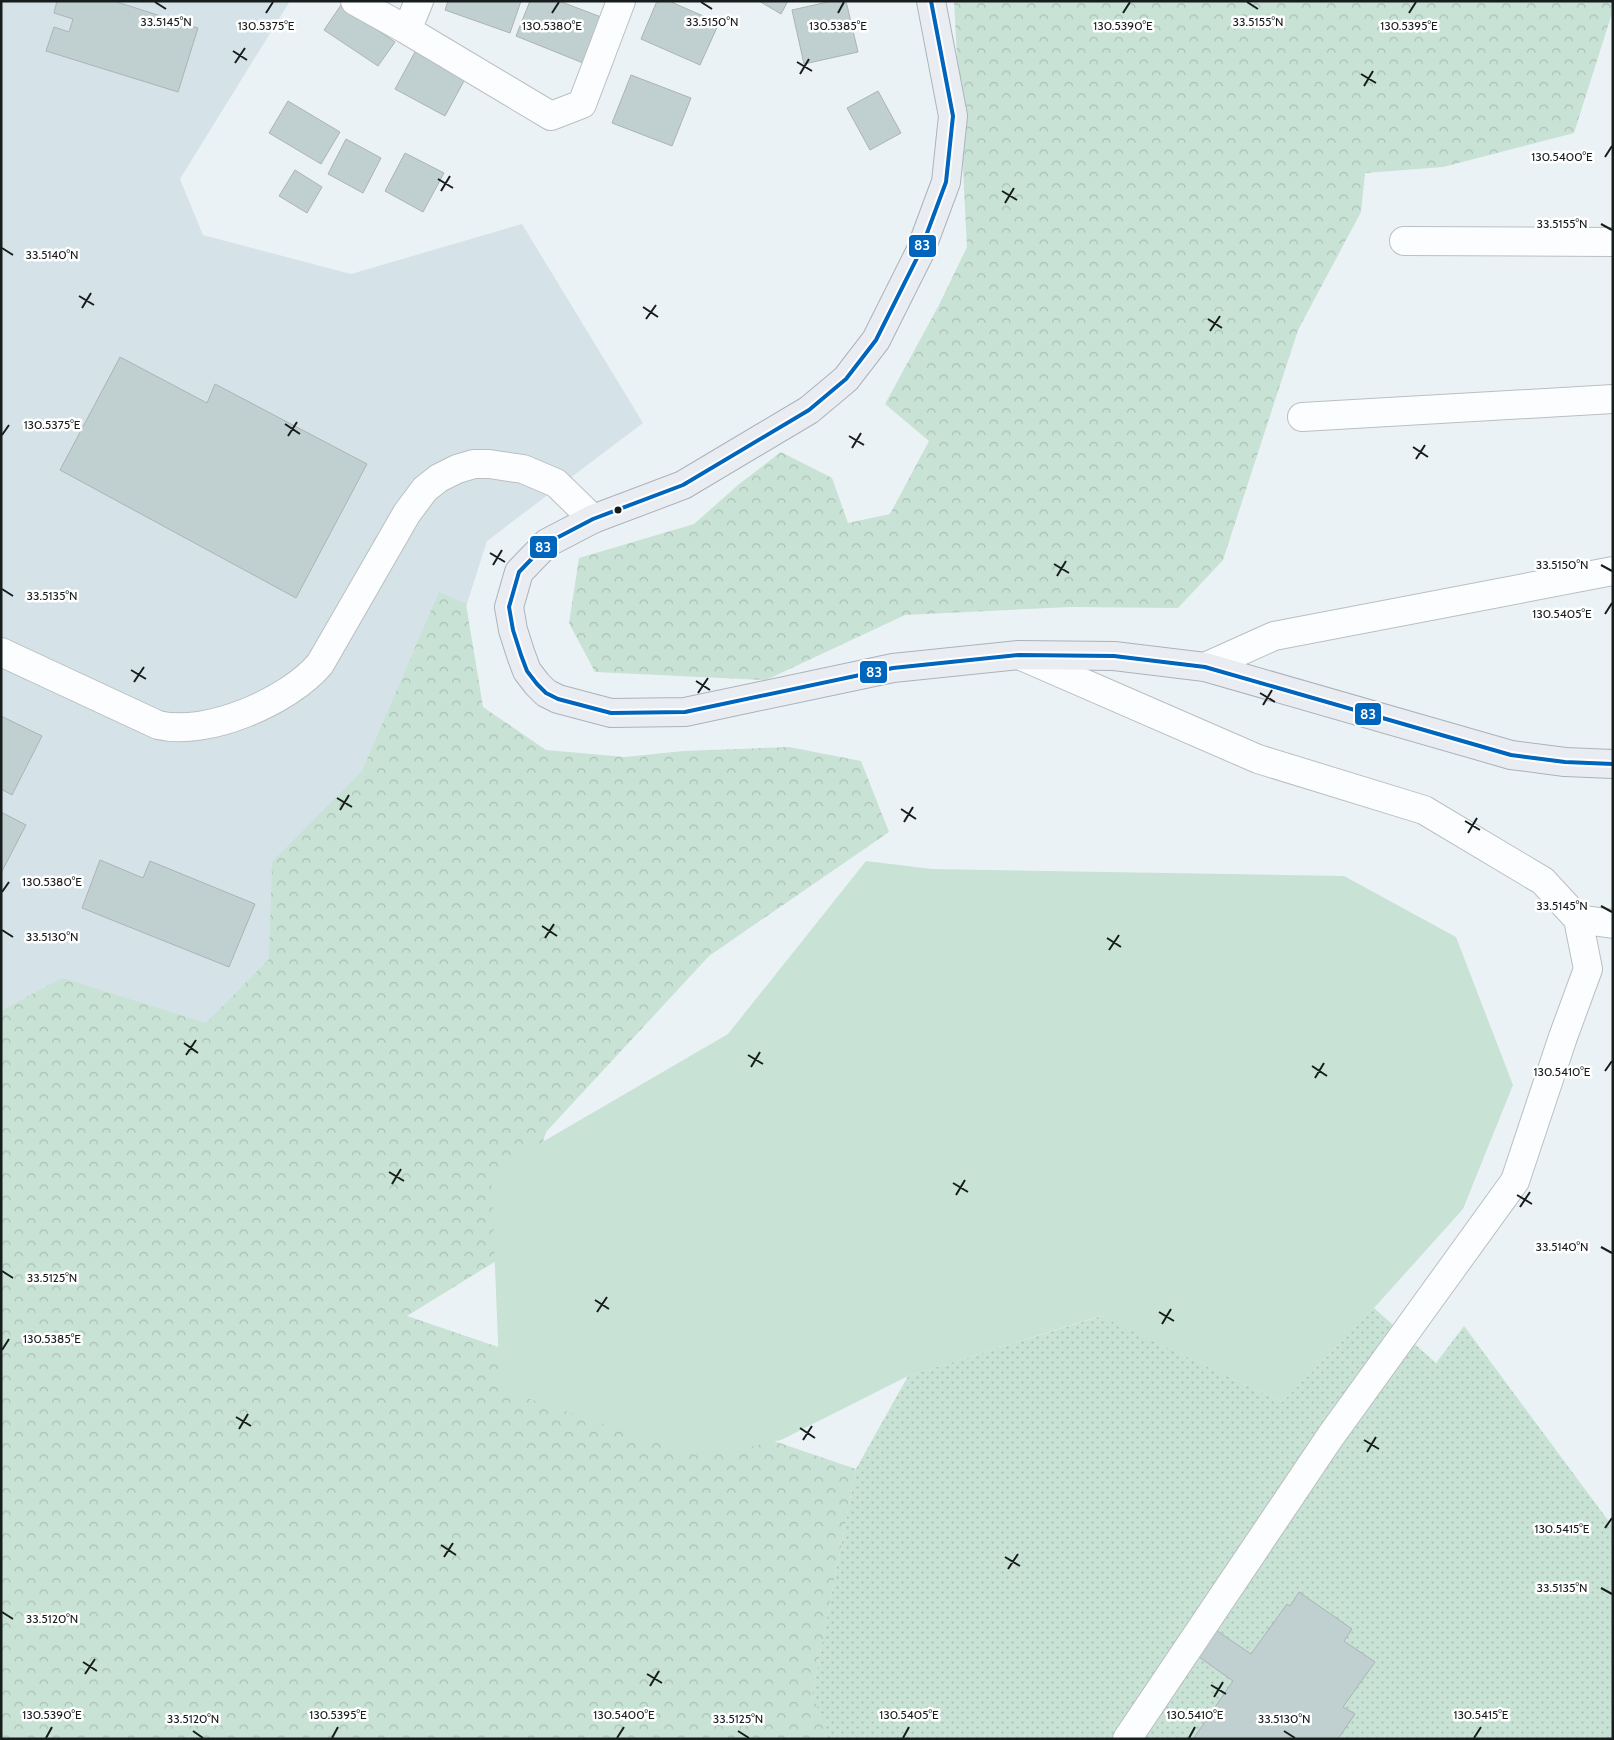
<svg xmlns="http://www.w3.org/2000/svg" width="1614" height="1740" viewBox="0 0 1614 1740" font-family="Cabin,sans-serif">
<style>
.built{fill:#d5e3e9}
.grass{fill:url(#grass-dots)}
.forest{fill:url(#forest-crowns)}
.garden{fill:#c8e2d5}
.building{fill:#c0cfd0;stroke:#adb3b4}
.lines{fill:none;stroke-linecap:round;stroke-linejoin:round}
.minor-casing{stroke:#babfc1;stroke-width:30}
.major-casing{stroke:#aab2bb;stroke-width:30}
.minor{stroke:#fcfdfe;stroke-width:28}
.major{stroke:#e9edf2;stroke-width:28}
.bus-1-casing{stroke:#fff;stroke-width:8}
.bus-1{stroke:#0065bd;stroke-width:4}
.ticks{fill:none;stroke:#171c1d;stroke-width:2}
.bus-dot{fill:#171c1d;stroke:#fff;stroke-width:2}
.ticks-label{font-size:12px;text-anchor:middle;fill:#171c1d;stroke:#fff;stroke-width:5;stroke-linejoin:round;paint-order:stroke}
.line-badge{stroke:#fff;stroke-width:2}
.badge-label{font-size:14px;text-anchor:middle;font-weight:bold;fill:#fff}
</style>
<defs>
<pattern id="grass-dots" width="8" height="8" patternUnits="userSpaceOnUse" patternTransform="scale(1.25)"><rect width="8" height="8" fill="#c8e2d5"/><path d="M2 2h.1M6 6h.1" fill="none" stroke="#abc1b6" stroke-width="1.8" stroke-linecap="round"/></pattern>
<pattern id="forest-crowns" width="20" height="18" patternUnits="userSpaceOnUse" patternTransform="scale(1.25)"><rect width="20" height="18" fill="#c8e2d5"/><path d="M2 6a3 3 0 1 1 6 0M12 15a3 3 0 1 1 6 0" fill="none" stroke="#abc1b6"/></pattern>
</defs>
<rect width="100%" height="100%" fill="#ebf2f5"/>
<!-- built -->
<path class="built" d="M1 1H290L180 179 203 235 351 274 522 224 643 423 487 541 336 1015 1 1644Z"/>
<!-- grass -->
<path class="grass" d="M1374 1308 1436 1363 1464 1326 1613 1527V1739H823L812 1695 856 1469 908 1376 1101 1316 1282 1402Z"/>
<!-- forest -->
<path class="forest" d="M954 1H1613V10L1574 133 1443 167 1365 173 1361 212 1298 330 1223 560 1178 608 1070 607 905 615 766 680 595 672 569 623 579 558 694 524 738 485 781 452 832 478 848 523 890 514 929 441 885 404 939 305 967 247Z
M439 592 466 604 483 707 546 750 625 757 683 751 789 747 861 761 889 832 709 956 546 1132 509 1253 407 1316 856 1469 812 1695 831 1739H1V1011L62 978 206 1023 269 959 272 862 362 771Z"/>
<!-- garden -->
<path class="garden" d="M866 861 932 869 1344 876 1456 937 1513 1085 1463 1209 1374 1308 1282 1402 1100 1316 908 1376 781 1440 702 1457 500 1389 491 1172 728 1034Z"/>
<!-- building -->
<path class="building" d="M57 1H114L198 28 178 92 46 51 54 27 69 32 73 19 54 13Z
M448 1H521L510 33 445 10Z
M530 1H559L601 17 583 63 516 36Z
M657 1H669L719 23 700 65 641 39Z
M759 1H788L781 14Z
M832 1H846L858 52 804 64 792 10Z
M341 5 395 42 378 66 324 30Z
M421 41 471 68 445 116 395 89Z
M631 75 691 98 672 146 612 123Z
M878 91 901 133 870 150 847 108Z
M288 101 340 132 321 164 269 133Z
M346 139 381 158 363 193 328 174Z
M405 153 444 173 423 212 385 191Z
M295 170 322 187 307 213 279 196Z
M120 357 207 403 215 384 367 464 296 598 60 470Z
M1 716 42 736 12 795 1 789Z
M1 812 26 825 1 873Z
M100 860 143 878 150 861 255 904 229 967 82 908Z
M1299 1592 1352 1629 1344 1641 1375 1662 1343 1707 1355 1714 1338 1739H1193L1233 1681 1192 1652 1210 1626 1251 1654 1287 1604 1290 1606Z"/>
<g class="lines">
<defs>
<path id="minor" d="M355 1 407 30 551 116 582 104 621 1
M407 30 419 1
M1404 241 1613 242
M1302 417 1613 399
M1 652 158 725C207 737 289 701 320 664L407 513 425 489 439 478 457 469 474 464H489L523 469 556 483 593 519
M1019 655 1258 759 1424 810 1543 881 1578 919 1588 969 1563 1037 1515 1181 1330 1437 1127 1739
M1205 667 1274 636 1613 571
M1578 919 1613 924"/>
<path id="major" d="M931 1 953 116 946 182 920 252 876 340 846 379 809 410 683 485 593 519 547 543 519 572 509 607 513 630 521 655 527 671 537 684 546 693 558 699 611 713 685 712 893 668 1019 655 1114 656 1205 667 1511 755 1565 762 1613 764"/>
</defs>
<!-- minor casing -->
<use href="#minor" class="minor-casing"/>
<!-- major casing -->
<use href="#major" class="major-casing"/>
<!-- minor -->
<use href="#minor" class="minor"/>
<!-- major -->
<use href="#major" class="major"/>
<defs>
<path id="bus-1" d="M931 1 953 116 946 182 920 252 876 340 846 379 809 410 683 485 593 519 547 543 519 572 509 607 513 630 521 655 527 671 537 684 546 693 558 699 611 713 685 712 893 668 1019 655 1114 656 1205 667 1511 755 1565 762 1613 764"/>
</defs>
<!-- bus-1 casing -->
<use href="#bus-1" class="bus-1-casing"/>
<!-- bus-1 -->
<use href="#bus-1" class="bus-1"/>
</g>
<!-- ticks -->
<path class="ticks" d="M155 2 166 9M701 2 712 9M1247 2 1258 9M266 13 273 2M552 13 559 2M838 13 844 2M1123 13 1130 2M1409 13 1416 2M233 51 247 60M797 62 812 71M235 63 245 48M800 74 809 59M1361 74 1376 83M1364 86 1373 71M1605 157 1612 146M438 179 453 188M441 191 450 176M1002 191 1017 200M1005 203 1014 188M1601 224 1612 230M2 248 13 255M79 296 94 305M643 307 658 317M82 308 91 293M646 319 656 305M1208 319 1222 328M1210 331 1220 316M285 424 300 434M2 435 9 425M288 436 297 422M849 436 864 445M1413 447 1428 457M852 448 861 433M1416 459 1425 445M490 553 505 562M1054 564 1069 573M493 565 502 550M1601 565 1612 571M1057 576 1066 561M2 589 13 596M1605 614 1612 603M131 670 146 679M696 681 710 690M134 682 144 667M698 693 708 678M1260 693 1275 702M1263 705 1272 690M337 798 352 807M901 809 916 819M340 810 349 795M1465 821 1480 830M904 822 913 807M1468 833 1477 818M2 892 9 882M1601 906 1612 912M542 926 557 936M2 930 13 937M545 938 554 924M1107 938 1121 947M1109 950 1119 935M184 1043 198 1053M186 1055 196 1040M748 1055 763 1064M1312 1066 1327 1076M751 1067 760 1052M1605 1071 1612 1061M1315 1078 1324 1063M389 1172 404 1181M953 1183 968 1192M392 1184 401 1169M956 1195 965 1180M1517 1195 1532 1204M1520 1207 1530 1192M1601 1247 1612 1253M2 1271 13 1278M595 1300 609 1309M597 1312 607 1297M1159 1312 1174 1321M1162 1324 1171 1309M2 1350 9 1339M236 1417 251 1426M800 1428 815 1438M239 1429 248 1414M803 1440 812 1426M1364 1440 1379 1449M1367 1452 1376 1437M1605 1528 1612 1518M441 1545 456 1555M444 1557 453 1543M1005 1557 1020 1566M1008 1569 1018 1554M1601 1588 1612 1594M2 1612 13 1619M83 1662 97 1671M85 1674 95 1659M647 1674 662 1683M1211 1685 1226 1694M650 1686 659 1671M1214 1697 1223 1682M193 1731 203 1738M738 1731 749 1738M1284 1731 1295 1738M46 1738 52 1727M332 1738 338 1727M617 1738 624 1727M903 1738 909 1727M1189 1738 1195 1727M1474 1738 1481 1727"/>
<!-- markers -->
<circle class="bus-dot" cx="618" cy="510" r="4.5"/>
<g class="ticks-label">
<text x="166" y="26">33.5145°N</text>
<text x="1258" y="26">33.5155°N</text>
<text x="712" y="26">33.5150°N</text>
<text x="266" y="30">130.5375°E</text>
<text x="552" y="30">130.5380°E</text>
<text x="838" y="30">130.5385°E</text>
<text x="1123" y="30">130.5390°E</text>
<text x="1409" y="30">130.5395°E</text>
<text x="1562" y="161">130.5400°E</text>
<text x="1562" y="228">33.5155°N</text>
<text x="52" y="259">33.5140°N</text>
<text x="52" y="429">130.5375°E</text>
<text x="1562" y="569">33.5150°N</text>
<text x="52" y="600">33.5135°N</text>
<text x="1562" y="618">130.5405°E</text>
<text x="52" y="886">130.5380°E</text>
<text x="1562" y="910">33.5145°N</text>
<text x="52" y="941">33.5130°N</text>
<text x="1562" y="1076">130.5410°E</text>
<text x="1562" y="1251">33.5140°N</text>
<text x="52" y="1282">33.5125°N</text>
<text x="52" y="1343">130.5385°E</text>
<text x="1562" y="1533">130.5415°E</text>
<text x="1562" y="1592">33.5135°N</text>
<text x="52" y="1623">33.5120°N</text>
<text x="52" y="1719">130.5390°E</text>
<text x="338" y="1719">130.5395°E</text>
<text x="624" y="1719">130.5400°E</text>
<text x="909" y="1719">130.5405°E</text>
<text x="1195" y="1719">130.5410°E</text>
<text x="1481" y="1719">130.5415°E</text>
<text x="193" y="1723">33.5120°N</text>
<text x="738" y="1723">33.5125°N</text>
<text x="1284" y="1723">33.5130°N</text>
</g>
<g class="line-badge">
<rect x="908" y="234" width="29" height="24" rx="5" fill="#0065bd"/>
<rect x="529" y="535" width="29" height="24" rx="5" fill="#0065bd"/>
<rect x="859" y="660" width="29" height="24" rx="5" fill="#0065bd"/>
<rect x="1354" y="702" width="28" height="24" rx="5" fill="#0065bd"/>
</g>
<g class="badge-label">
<text x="922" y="250">83</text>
<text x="543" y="552">83</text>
<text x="874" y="677">83</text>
<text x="1368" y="719">83</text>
</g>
<!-- border -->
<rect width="1614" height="1740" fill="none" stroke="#171c1d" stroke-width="5"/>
</svg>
